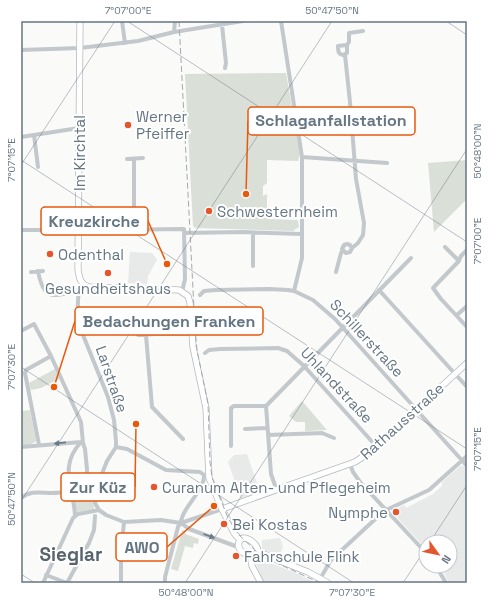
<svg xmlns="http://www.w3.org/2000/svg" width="488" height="604" viewBox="0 0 488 604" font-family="'Space Grotesk',sans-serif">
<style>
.built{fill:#e8e9e9}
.green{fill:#dadfd7}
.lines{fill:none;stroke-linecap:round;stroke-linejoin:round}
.secondary-casing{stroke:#b3babf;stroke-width:7}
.street{stroke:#c3c8cc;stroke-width:4}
.secondary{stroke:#fff;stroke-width:5.5}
.rail{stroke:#a2aab0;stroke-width:1;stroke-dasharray:6 3;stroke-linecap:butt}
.oneway{fill:#6a7a87}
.ticks{fill:none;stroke:#657683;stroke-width:1;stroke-opacity:0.45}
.poi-dot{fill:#e4572e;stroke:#fff;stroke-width:1.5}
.labels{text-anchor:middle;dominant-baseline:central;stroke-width:4;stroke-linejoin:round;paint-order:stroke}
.poi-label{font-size:15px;fill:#657683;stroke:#fff;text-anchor:start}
.street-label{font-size:15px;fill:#657683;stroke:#fff}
.district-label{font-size:19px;font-weight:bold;fill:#57646e;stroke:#fff}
.leader{fill:none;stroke:#e8590c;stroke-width:1.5}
.callout-dot{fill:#e8590c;stroke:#fff;stroke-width:1.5}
.callout{fill:#fff;stroke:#e8590c;stroke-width:1.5}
.callout-label{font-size:16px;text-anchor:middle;font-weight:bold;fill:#657683}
.neatline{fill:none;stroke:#657683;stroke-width:1.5}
.ticks-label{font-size:10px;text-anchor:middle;fill:#657683}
</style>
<rect width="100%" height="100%" fill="#fafaf8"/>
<!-- built -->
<path class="built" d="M130 252 152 253 157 260 148 276 147 284 128 283Z
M247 454 260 492 241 499 228 462 234 455Z
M460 466H464L467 469 466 472 467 474V583H450L447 579 441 566H450V542H426V549L393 513 394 510 404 505 406 508 433 494 442 486V482Z
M280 538 283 547 279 557 266 552 262 548V540Z
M259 558 300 575 315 583H264L256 564V560Z"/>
<!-- green -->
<path class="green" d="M286 73 300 154 298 161 267 160V183L263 186V196L267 194V219L298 220 299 227 293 231 195 228 193 226 185 74Z
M467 160V199L434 232 428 163Z
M55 369 59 379 41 388 31 390 29 383Z
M302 401 327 430 305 431V422H296L289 416Z
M30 410 36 441 32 444 21 446V411Z
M84 490 87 494 93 497 94 509 77 512 76 510 74 492Z
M183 530 186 531 185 534 199 539 198 544 194 543 193 548 185 546 178 571 171 569 182 531Z"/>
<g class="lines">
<defs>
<path id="secondary" d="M80 21 78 269C79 277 80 285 90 287L179 290 188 296 190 303 193 347 206 408 209 478 222 509 234 533 240 540
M222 509 355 462 370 452 467 363
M240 540C235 549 244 555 253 557L258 552
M240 540 243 538C250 538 258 545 258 552
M258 552 308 572 328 583
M251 557 252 566 261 583"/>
</defs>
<!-- secondary casing -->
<use href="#secondary" class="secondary-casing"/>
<!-- street -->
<path class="street" d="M122 21 125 43
M281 21 302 157V258L294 291
M222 25 226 63 225 68
M174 32 175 21
M347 45 338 46C338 51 338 54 343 55L347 53V45L349 42V33L363 31
M21 50 80 48 138 41 174 32 243 21
M345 55 350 102 356 179 364 223 363 235 358 243 352 248 350 252 346 253 342 249 344 245 347 244 350 245 352 248
M34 135 38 167
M21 137 79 128
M302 157 387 163
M127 159 143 158
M134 159V229
M21 230H79
M104 230 184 229 185 279 182 292
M184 233 242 232 302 234
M253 233V266
M445 247 459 261
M467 250 461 256 458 262 433 288 441 299 467 327
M38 271C44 303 54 296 79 290
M31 272 43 271
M336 272 341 253 343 251
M83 283C75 293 78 318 81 330L108 397 114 420 116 441V447L107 461 103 471 96 496 95 503 99 510 106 515 124 522 161 520 181 523 222 509
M379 290 467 387
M200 295 204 291 216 290 269 289 288 290 294 291 313 300 335 319 467 466
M457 315 467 306
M21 331 34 324 51 356 81 422 83 443 85 449 87 469V490
M138 335 156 334H191
M146 335 152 407 183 439
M205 353 209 350 220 349 278 348 287 351 304 366 376 446
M245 429 267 428
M268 435 322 433 334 438
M39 445 25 373 26 370 51 356
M231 446V408L234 406H266
M21 447 81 442
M116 447 127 449 166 470 200 472 204 475C205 488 188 503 183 515 181 520 181 523 178 527L165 577V583
M350 464 353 472 360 482 426 553
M277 491 271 474 266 406 411 258
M21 498C31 490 40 493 52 493 58 493 65 492 71 491
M75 516C74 487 58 467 81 442L83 443
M181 523 189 529 238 547
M436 566 446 583
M46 575 67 583
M320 579 331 560 384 511 429 490 467 456
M43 583 73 518 78 514 99 510
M67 583 89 543 94 530 95 516
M121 583V554L124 522"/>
<!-- secondary -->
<use href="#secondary" class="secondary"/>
<!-- rail -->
<path class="rail" d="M179 21 195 328 197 350 208 404 210 462 212 477 216 488 228 518 238 534 258 553 270 560 320 583"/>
</g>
<!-- one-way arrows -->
<defs><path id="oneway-solid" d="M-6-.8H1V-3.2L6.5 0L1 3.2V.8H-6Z"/></defs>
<g class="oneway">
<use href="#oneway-solid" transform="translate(60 443) rotate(174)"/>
<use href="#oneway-solid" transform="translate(209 536) rotate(20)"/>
</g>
<!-- ticks -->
<path class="ticks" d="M127 21 467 242M446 21 467 35M21 160 467 449M21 165 115 21M21 367 354 583M21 501 332 21M430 542 467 485M21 574 35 583M185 583 467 149M403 583 426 548"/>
<!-- markers -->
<g class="poi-dot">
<circle cx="128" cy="125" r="4"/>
<circle cx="209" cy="211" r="4"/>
<circle cx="50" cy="254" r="4"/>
<circle cx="108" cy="273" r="4"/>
<circle cx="154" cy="487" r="4"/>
<circle cx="396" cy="512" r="4"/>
<circle cx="224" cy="524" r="4"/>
<circle cx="236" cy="556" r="4"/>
</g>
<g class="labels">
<!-- poi labels -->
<g class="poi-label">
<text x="136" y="116">Werner<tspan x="136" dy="17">Pfeiffer</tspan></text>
<text x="217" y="211">Schwesternheim</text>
<text x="58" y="254">Odenthal</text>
<text x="108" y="288" text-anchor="middle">Gesundheitshaus</text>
<text x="162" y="487">Curanum Alten- und Pflegeheim</text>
<text x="388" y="512" text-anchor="end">Nymphe</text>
<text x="232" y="524">Bei Kostas</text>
<text x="244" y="556">Fahrschule Flink</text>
</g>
<!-- street labels -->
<g class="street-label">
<text transform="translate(79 153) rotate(-90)">Im Kirchtal</text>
<text transform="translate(367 338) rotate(47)">Schillerstraße</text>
<text transform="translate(112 379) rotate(71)">Larstraße</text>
<text transform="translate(337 385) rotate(47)">Uhlandstraße</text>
<text transform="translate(402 421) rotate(-42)">Rathausstraße</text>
</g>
<!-- district labels -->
<g class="district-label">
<text x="71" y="554">Sieglar</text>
</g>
</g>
<!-- callouts -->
<path class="leader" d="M246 194L248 121M167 264L148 221M54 387L75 321M136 424L135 487M214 506L167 547"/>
<g class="callout-dot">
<circle cx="246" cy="194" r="4"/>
<circle cx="167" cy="264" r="4"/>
<circle cx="54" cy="387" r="4"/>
<circle cx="136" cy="424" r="4"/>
<circle cx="214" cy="506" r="4"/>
</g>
<g class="callout">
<rect x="248" y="107" width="167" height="28" rx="4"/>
<rect x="41" y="207" width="107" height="28" rx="4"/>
<rect x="75" y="307" width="188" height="28" rx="4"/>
<rect x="61" y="473" width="74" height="28" rx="4"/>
<rect x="116" y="533" width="51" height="28" rx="4"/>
</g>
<g class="callout-label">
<text x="331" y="126">Schlaganfallstation</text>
<text x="94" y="227">Kreuzkirche</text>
<text x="169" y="327">Bedachungen Franken</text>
<text x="98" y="493">Zur Küz</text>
<text x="142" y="553">AWO</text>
</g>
<!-- border -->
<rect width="488" height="604" fill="none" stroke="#ffffff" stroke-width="44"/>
<!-- north arrow -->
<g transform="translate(438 554) rotate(123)"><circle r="19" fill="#ffffff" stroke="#c1c8cd"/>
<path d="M0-3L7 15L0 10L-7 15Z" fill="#e4572e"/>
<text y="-6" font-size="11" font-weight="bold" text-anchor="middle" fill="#657683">N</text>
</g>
<rect x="22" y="22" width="444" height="560" class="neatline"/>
<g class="ticks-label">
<text x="128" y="14">7°07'00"E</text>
<text x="332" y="14">50°47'50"N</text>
<text transform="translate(477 151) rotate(-90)" y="4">50°48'00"N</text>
<text transform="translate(11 160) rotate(-90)" y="4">7°07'15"E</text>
<text transform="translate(477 241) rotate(-90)" y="4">7°07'00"E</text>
<text transform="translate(11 367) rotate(-90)" y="4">7°07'30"E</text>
<text transform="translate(477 449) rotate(-90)" y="4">7°07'15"E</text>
<text transform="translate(11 499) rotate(-90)" y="4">50°47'50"N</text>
<text x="186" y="596">50°48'00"N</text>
<text x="352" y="596">7°07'30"E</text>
</g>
</svg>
